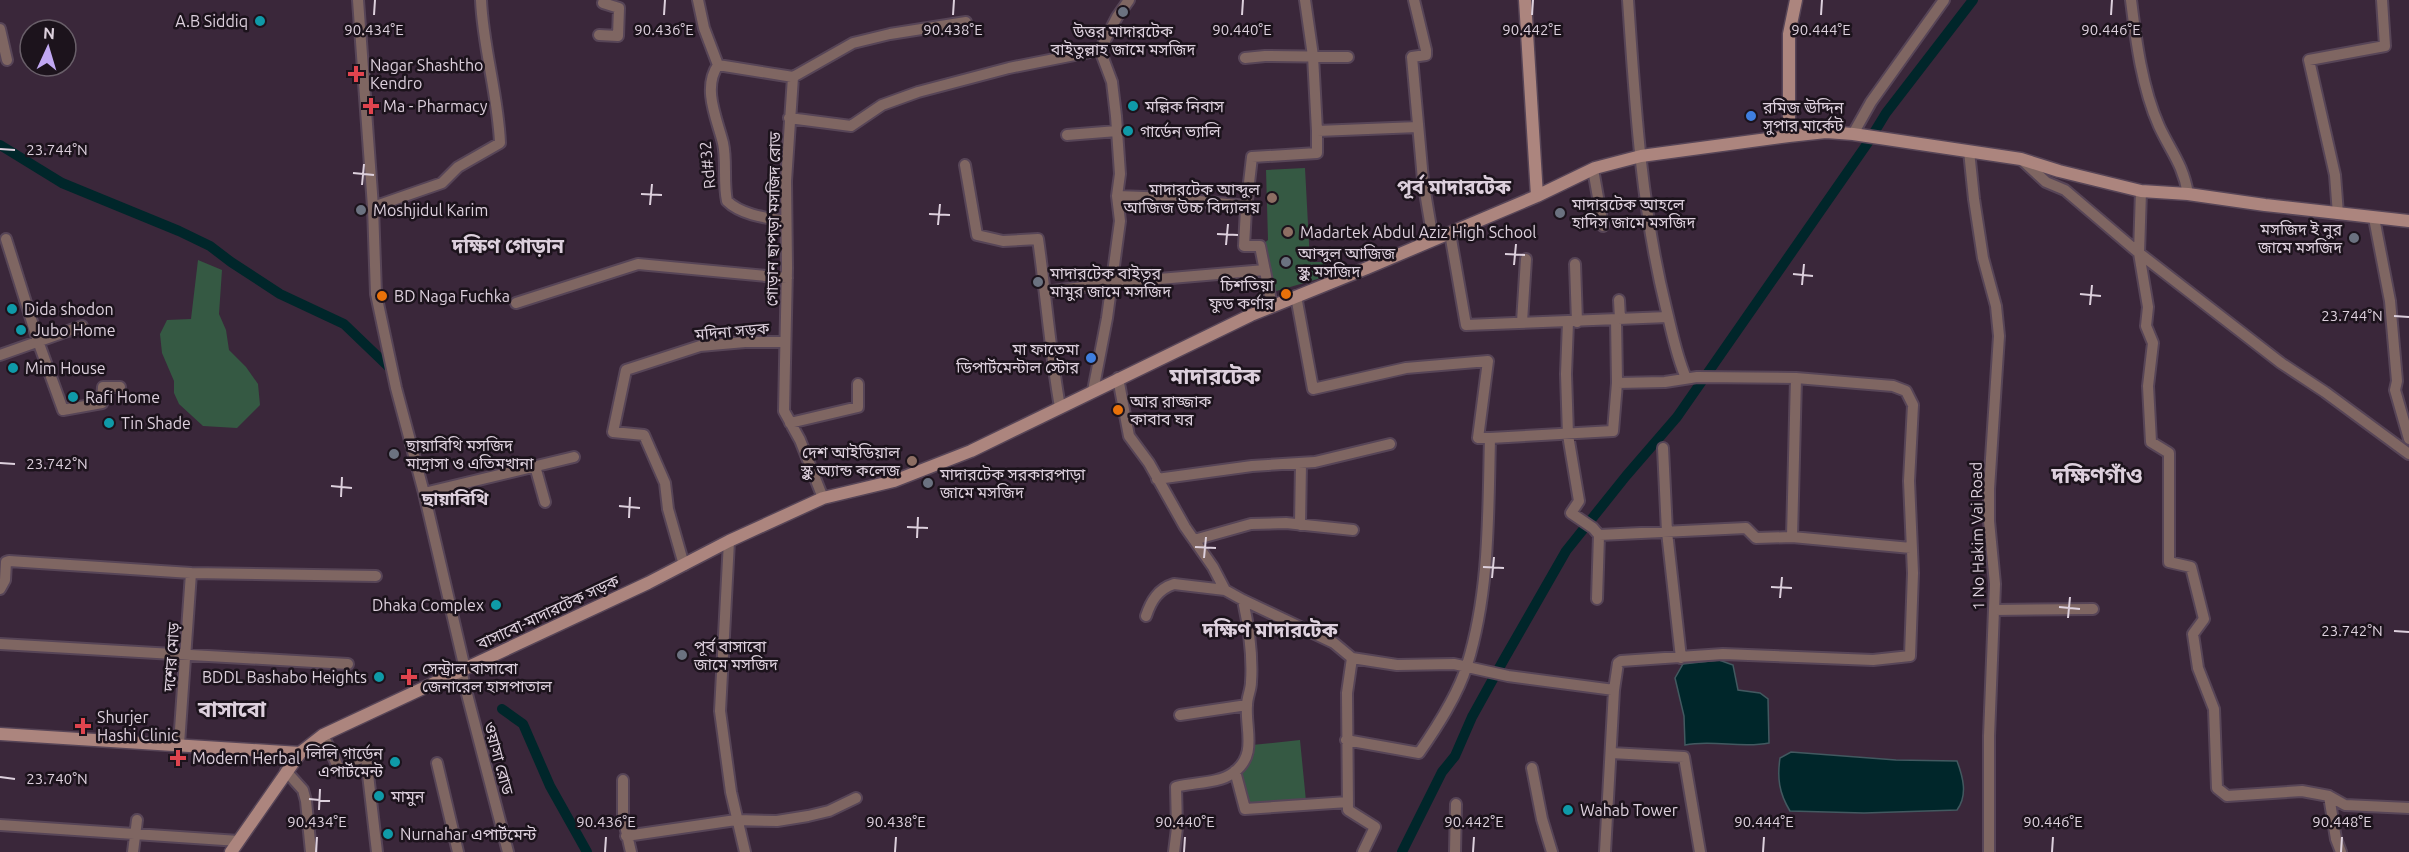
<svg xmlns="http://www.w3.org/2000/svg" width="2409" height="852" viewBox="0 0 2409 852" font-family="Ubuntu,'Noto Sans Bengali',sans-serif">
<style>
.green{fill:#355943}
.water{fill:#00262a;stroke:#425960;stroke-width:1.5}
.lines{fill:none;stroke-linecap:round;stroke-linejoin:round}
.canal{stroke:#00262a;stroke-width:10}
.street-casing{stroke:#574557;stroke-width:14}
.secondary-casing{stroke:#574557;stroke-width:15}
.street{stroke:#7f6662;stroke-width:10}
.secondary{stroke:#ac857e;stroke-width:12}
.ticks{fill:none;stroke:#ddd0dd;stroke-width:2}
.worship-dot{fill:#6b7280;stroke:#1c131c;stroke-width:2}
.culture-dot{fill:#0f9aa8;stroke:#1c131c;stroke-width:2}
.health-dot{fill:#e0444e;stroke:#1c131c;stroke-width:2}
.shop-dot{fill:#3f7fe0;stroke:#1c131c;stroke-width:2}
.education-dot{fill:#8d6e63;stroke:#1c131c;stroke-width:2}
.food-dot{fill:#e8710a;stroke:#1c131c;stroke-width:2}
.labels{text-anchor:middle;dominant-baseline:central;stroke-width:5;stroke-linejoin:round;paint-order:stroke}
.poi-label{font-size:16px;fill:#ddd0dd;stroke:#1c131c;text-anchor:start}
.street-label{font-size:16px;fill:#ddd0dd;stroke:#1c131c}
.neighbourhood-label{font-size:18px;font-weight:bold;fill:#ddd0dd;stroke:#1c131c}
.quarter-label{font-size:20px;font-weight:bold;fill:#ddd0dd;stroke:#1c131c}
.district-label{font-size:22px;font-weight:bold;fill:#ddd0dd;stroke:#1c131c}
.ticks-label{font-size:15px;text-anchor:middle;fill:#ddd0dd;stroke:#1c131c;stroke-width:5;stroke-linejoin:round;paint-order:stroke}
</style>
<rect width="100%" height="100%" fill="#3a273a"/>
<!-- green -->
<path class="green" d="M1305 168 1310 262H1325L1328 276 1273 292 1263 244 1268 240 1266 170Z
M198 260 222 270 219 314 226 330 229 350 246 367 258 384 260 405 237 428 203 426 179 404 174 393V381L162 353 160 334 167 320 191 319Z
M1300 740 1306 801 1248 806 1241 772 1251 760 1252 745Z"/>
<!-- water -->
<path class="water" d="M1719 660 1733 665 1738 690 1760 693 1768 699 1769 743C1741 749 1713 739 1685 745L1684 716 1675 678 1683 664Z
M1791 752 1896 760 1957 761C1963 777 1968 795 1957 810L1864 813 1790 811C1779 793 1777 778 1780 758Z"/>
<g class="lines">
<!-- canal -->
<path class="canal" d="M0 145 62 183 179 231 210 246 231 262 280 294 344 324 394 372
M502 709 523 724 550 786 587 852
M1402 852 1442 772 1455 756 1472 717 1503 661 1566 551 1626 476 1677 417 1867 144 1886 113 1973 0"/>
<defs>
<path id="street" d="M358 0 373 207 376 294 396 388 424 493 465 669
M698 0 704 28 718 65 793 77 786 181 787 268 784 411 800 440 823 498
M1305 0 1313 56 1317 131
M1414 0 1426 50V55L1412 57 1423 180 1433 240
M1628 0C1635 103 1641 207 1666 308 1672 332 1676 355 1686 378
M2131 0C2136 41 2142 88 2159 126 2171 152 2183 164 2188 194
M0 29 7 60
M599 35 618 36 619 8 603 3 604 0
M1245 58 1265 56 1348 57
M718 65C702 88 717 119 723 143 727 161 723 182 727 201 741 215 767 218 786 221
M793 77 853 43 890 34 966 22
M789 118 851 126 882 105 918 92 1009 68 1100 50
M1853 134 1871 102 1944 0
M1067 135 1117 131
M1969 151 1974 199 1983 258 1996 306 1999 336 1989 489V521L1995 584 1989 736V852
M2021 159 2046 182 2065 190 2139 253 2281 363 2325 392 2409 454
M965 165 977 235 1003 241 1038 239C1046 295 1050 351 1060 407
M1593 169 1603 226
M2141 191 2139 253 2148 307 2146 326 2153 343 2148 386 2151 442 2169 453V562L2191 567 2204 619 2193 634 2198 668 2214 709 2217 788 2227 796 2302 791 2329 796 2345 805 2409 808
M1117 196 1171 198 1246 206
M373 207 442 183 458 167 500 143C498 94 483 48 481 0
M2338 214 2335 175 2309 60 2385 46 2382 0
M2374 218 2390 301 2397 381 2395 390 2409 439
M1450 233 1466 325 1668 317
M6 239 38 341 63 410 102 403 103 387H120
M1575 264 1577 322
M1046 292 1112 283 1265 270
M1296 296 1313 389 1406 368 1488 361 1478 438H1490C1488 514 1490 591 1467 665 1458 695 1437 727 1419 753L1346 740
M1619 300 1620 319
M516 303 638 264 787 278
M1272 306 1260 246H1244L1246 209 1252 157 1317 153V131L1418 127
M1522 322 1526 259
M1568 322 1566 374 1568 435 1579 501 1571 513 1593 528 1599 535 1746 528 1756 538 1792 537 1911 548
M0 355 82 326
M1118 378 1129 436 1149 463 1185 527 1213 567 1225 590 1243 600 1334 643 1352 658 1397 665 1454 664 1508 676 1614 690 1618 663 1621 661 1723 654 1873 660 1910 656 1913 573 1909 481 1913 405 1906 391 1893 386 1796 378 1697 377 1665 382 1617 383 1616 319
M1093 391 1107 318 1120 221 1117 196 1120 174 1116 116 1112 82 1100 50 1117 17 1129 0
M790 423 858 407V384
M1490 438 1613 431 1617 383
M1663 448 1667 532 1681 658
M535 466 545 502
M1157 479 1252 466 1315 462 1390 444
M424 493 574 457
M1300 525 1301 463
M1792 537 1796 378
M1194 540 1251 524 1286 523 1353 530
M729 541 720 711 731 792 745 852
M684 565 668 509 665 483 644 435 613 432 626 370 700 346 745 342H785
M0 589 5 580 6 562 9 561 191 573 376 576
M1597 599 1599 535
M1994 610 2093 609
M1146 616C1151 601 1158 589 1174 584L1225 590
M0 644 348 664
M1352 658 1347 693 1348 810 1375 827 1363 852
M461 671 508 852
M1180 715 1247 705
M323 735 340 771 363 756 366 757 377 852
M179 744 191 573
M1611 753 1684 757 1700 852
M437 763 458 852
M1532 768 1542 819 1552 852
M286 771 303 790 306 801 311 852
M1235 771 1245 809 1348 802
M623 780V817L631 852
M2329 796 2336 839 2341 852
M0 825 239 841
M626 836 736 820 777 821 808 816 829 811 856 798
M133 852 137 820
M1174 852 1177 828 1176 787C1193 782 1218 784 1233 773 1258 755 1245 730 1247 705 1247 697 1251 690 1251 682 1253 654 1249 628 1243 600
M1455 852 1456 804
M1605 852 1614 690"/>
<path id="secondary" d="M1525 0 1537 196
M1789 136V34L1796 0
M0 734 300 753 323 735 648 583 729 541 823 498 894 481 971 451 1251 315 1367 268 1537 196 1595 168 1641 156 1789 136 1826 132 1853 134 2021 159 2059 171 2141 191 2188 194 2265 205 2409 221
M231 852 300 753"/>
</defs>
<!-- street casing -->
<use href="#street" class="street-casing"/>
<!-- secondary casing -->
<use href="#secondary" class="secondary-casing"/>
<!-- street -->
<use href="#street" class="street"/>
<!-- secondary -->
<use href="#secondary" class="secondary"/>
</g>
<!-- ticks -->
<path class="ticks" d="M374 15 375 0M664 15 665 0M953 15 954 0M1242 15 1243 0M1532 15 1533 0M1821 15 1822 0M2111 15 2112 0M0 149 15 150M353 173 374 175M362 185 364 164M641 194 662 195M650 205 652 184M929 214 950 215M938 225 940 204M1217 234 1238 235M1226 245 1228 224M1505 254 1525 255M1514 265 1516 244M1793 274 1813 276M1802 285 1804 264M2080 294 2101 296M2090 305 2092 285M2394 316 2409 317M0 463 15 464M331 486 352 488M341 497 342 477M619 506 640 508M629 518 630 497M907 527 928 528M917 538 918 517M1195 547 1216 548M1204 558 1206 537M1483 567 1504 568M1492 578 1494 557M1771 587 1792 588M1780 598 1782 577M2059 607 2080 609M2068 618 2070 597M2394 631 2409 632M0 777 15 779M309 799 330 801M319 810 320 789M316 852 317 837M605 852 606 837M895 852 896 837M1184 852 1185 837M1473 852 1474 837M1763 852 1764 837M2052 852 2053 837M2341 852 2342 837"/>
<!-- markers -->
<g class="worship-dot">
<circle cx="1123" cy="12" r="6"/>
<circle cx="361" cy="210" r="6"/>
<circle cx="1560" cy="213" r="6"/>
<circle cx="2354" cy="238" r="6"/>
<circle cx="1286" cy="262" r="6"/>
<circle cx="1038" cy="282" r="6"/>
<circle cx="394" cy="454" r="6"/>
<circle cx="928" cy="483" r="6"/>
<circle cx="682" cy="655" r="6"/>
</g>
<g class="culture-dot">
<circle cx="260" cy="21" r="6"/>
<circle cx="1133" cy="106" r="6"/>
<circle cx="1128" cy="131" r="6"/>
<circle cx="12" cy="309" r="6"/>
<circle cx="21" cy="330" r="6"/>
<circle cx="13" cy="368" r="6"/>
<circle cx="73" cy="397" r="6"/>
<circle cx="109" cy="423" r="6"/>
<circle cx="496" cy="605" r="6"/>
<circle cx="379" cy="677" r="6"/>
<circle cx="395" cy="762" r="6"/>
<circle cx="379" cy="796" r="6"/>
<circle cx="1568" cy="810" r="6"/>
<circle cx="388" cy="834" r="6"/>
</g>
<g class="health-dot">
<path d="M353 65h6v6h6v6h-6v6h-6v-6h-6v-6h6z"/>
<path d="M368 97h6v6h6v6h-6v6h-6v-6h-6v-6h6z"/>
<path d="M406 668h6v6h6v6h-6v6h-6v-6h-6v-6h6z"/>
<path d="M80 717h6v6h6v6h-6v6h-6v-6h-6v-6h6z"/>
<path d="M175 749h6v6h6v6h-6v6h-6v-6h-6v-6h6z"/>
</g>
<g class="shop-dot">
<circle cx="1751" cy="116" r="6"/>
<circle cx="1091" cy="358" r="6"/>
</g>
<g class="education-dot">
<circle cx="1272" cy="198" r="6"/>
<circle cx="1288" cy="232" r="6"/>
<circle cx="912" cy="461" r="6"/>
</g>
<g class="food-dot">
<circle cx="1286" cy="294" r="6"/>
<circle cx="382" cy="296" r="6"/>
<circle cx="1118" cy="410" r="6"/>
</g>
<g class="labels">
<!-- poi labels -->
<g class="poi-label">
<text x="248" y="21" text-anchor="end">A.B Siddiq</text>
<text x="1123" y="31" text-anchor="middle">উত্তর মাদারটেক<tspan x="1123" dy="18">বাইতুল্লাহ জামে মসজিদ</tspan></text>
<text x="370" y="65">Nagar Shashtho<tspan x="370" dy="18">Kendro</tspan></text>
<text x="383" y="106">Ma - Pharmacy</text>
<text x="1145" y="106">মল্লিক নিবাস</text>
<text x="1763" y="107">রমিজ ঊদ্দিন<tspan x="1763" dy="18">সুপার মার্কেট</tspan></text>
<text x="1140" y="131">গার্ডেন ভ্যালি</text>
<text x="1260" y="189" text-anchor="end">মাদারটেক আব্দুল<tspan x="1260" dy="18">আজিজ উচ্চ বিদ্যালয়</tspan></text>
<text x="1572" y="204">মাদারটেক আহলে<tspan x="1572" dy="18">হাদিস জামে মসজিদ</tspan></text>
<text x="373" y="210">Moshjidul Karim</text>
<text x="2342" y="229" text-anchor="end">মসজিদ ই নুর<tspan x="2342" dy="18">জামে মসজিদ</tspan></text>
<text x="1300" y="232">Madartek Abdul Aziz High School</text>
<text x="1298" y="253">আব্দুল আজিজ<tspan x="1298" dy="18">স্কুল মসজিদ</tspan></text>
<text x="1050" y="273">মাদারটেক বাইতুর<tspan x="1050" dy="18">মামুর জামে মসজিদ</tspan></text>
<text x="1274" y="285" text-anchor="end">চিশতিয়া<tspan x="1274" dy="18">ফুড কর্ণার</tspan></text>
<text x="394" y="296">BD Naga Fuchka</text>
<text x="24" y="309">Dida shodon</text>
<text x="33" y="330">Jubo Home</text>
<text x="1079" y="349" text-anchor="end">মা ফাতেমা<tspan x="1079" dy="18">ডিপার্টমেন্টাল স্টোর</tspan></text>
<text x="25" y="368">Mim House</text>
<text x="85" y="397">Rafi Home</text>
<text x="1130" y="401">আর রাজ্জাক<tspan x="1130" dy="18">কাবাব ঘর</tspan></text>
<text x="121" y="423">Tin Shade</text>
<text x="406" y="445">ছায়াবিথি মসজিদ<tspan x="406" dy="18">মাদ্রাসা ও এতিমখানা</tspan></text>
<text x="900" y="452" text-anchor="end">দেশ আইডিয়াল<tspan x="900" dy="18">স্কুল অ্যান্ড কলেজ</tspan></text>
<text x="940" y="474">মাদারটেক সরকারপাড়া<tspan x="940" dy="18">জামে মসজিদ</tspan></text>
<text x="484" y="605" text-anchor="end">Dhaka Complex</text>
<text x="694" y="646">পূর্ব বাসাবো<tspan x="694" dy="18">জামে মসজিদ</tspan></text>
<text x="422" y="668">সেন্ট্রাল বাসাবো<tspan x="422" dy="18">জেনারেল হাসপাতাল</tspan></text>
<text x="367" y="677" text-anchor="end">BDDL Bashabo Heights</text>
<text x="97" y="717">Shurjer<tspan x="97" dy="18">Hashi Clinic</tspan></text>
<text x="383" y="753" text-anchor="end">লিলি গার্ডেন<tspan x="383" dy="18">এপার্টমেন্ট</tspan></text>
<text x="192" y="758">Modern Herbal</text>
<text x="391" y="796">মামুন</text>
<text x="1580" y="810">Wahab Tower</text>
<text x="400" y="834">Nurnahar এপার্টমেন্ট</text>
</g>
<!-- street labels -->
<g class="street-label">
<text transform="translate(707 165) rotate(-96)">Rd#32</text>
<text transform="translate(773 219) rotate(-89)">গোড়ান ছাপড়া মসজিদ রোড</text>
<text transform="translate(732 331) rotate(-5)">মদিনা সড়ক</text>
<text transform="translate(1977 536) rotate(-91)">1 No Hakim Vai Road</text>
<text transform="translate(548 612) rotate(-25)">বাসাবো-মাদারটেক সড়ক</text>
<text transform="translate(171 657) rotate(-86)">দশের মোড়</text>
<text transform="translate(499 758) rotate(75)">ওয়াসা রোড</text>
</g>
<!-- neighbourhood labels -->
<g class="neighbourhood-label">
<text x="455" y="498">ছায়াবিথি</text>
</g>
<!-- quarter labels -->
<g class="quarter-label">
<text x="1454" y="186">পূর্ব মাদারটেক</text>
<text x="508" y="245">দক্ষিণ গোড়ান</text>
<text x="1270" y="629">দক্ষিণ মাদারটেক</text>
</g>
<!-- district labels -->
<g class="district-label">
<text x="1215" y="375">মাদারটেক</text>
<text x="2097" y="474">দক্ষিণগাঁও</text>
<text x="232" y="708">বাসাবো</text>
</g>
</g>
<g class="ticks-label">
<text x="374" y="35">90.434°E</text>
<text x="664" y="35">90.436°E</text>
<text x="953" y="35">90.438°E</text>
<text x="1242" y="35">90.440°E</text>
<text x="1532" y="35">90.442°E</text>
<text x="1821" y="35">90.444°E</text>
<text x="2111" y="35">90.446°E</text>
<text x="57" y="155">23.744°N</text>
<text x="2352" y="321">23.744°N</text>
<text x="57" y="469">23.742°N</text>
<text x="2352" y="636">23.742°N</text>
<text x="57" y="784">23.740°N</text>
<text x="317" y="827">90.434°E</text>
<text x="606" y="827">90.436°E</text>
<text x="896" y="827">90.438°E</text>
<text x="1185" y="827">90.440°E</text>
<text x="1474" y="827">90.442°E</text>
<text x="1764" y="827">90.444°E</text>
<text x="2053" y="827">90.446°E</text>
<text x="2342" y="827">90.448°E</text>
</g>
<!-- north arrow -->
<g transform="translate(48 48) rotate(4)"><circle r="28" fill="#1c131c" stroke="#695f69" stroke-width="1.5"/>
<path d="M0-4.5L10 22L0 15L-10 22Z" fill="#c1a8f3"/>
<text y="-9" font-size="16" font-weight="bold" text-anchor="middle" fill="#ddd0dd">N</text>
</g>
</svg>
